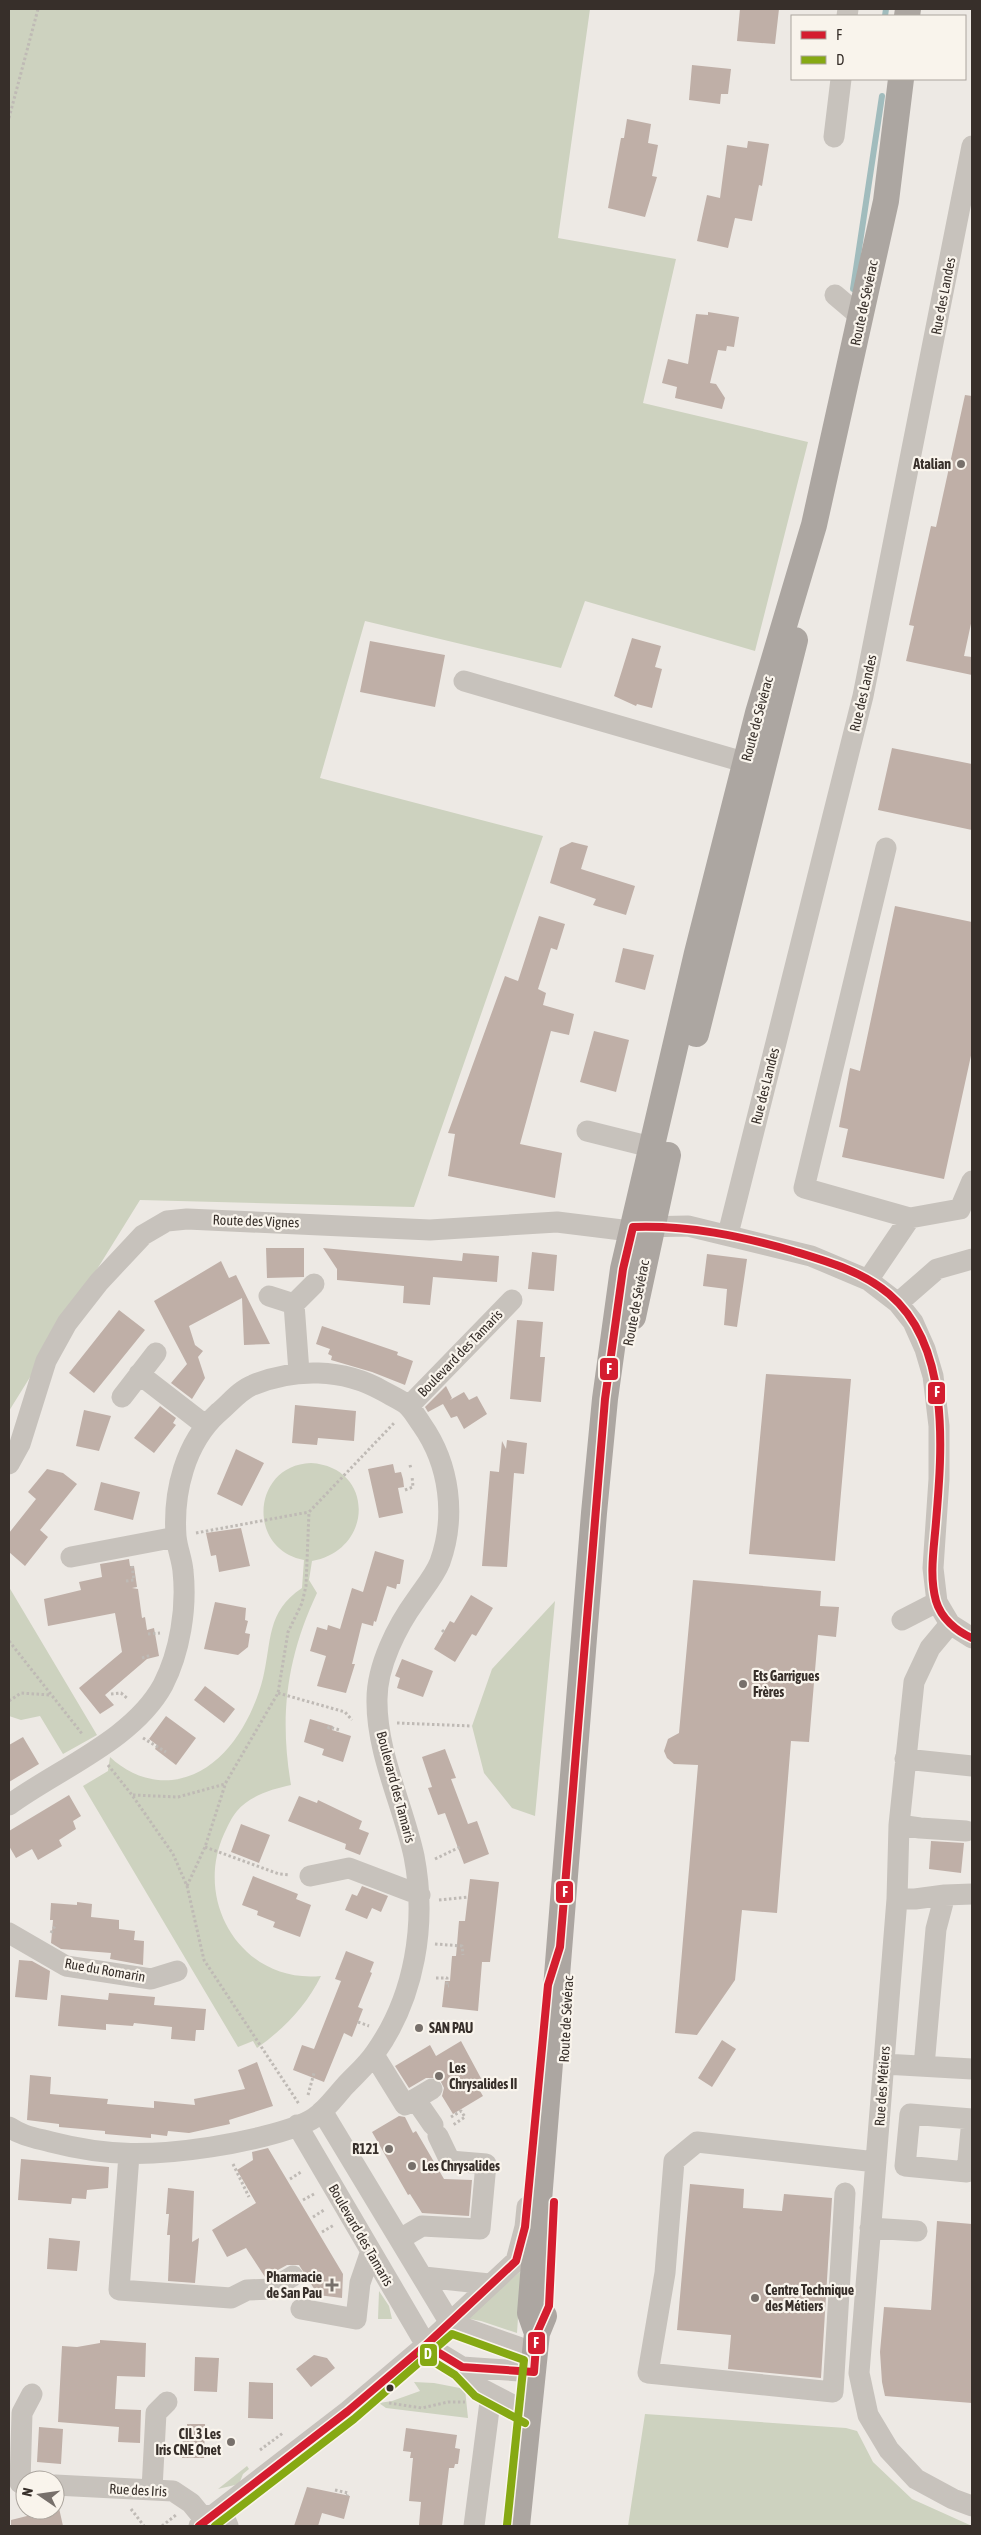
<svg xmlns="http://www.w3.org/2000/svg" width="981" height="2535" viewBox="0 0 981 2535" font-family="'Asap Condensed',sans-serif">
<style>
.green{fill:#cdd2bf}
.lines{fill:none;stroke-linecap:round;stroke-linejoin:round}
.stream{stroke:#a1bcbd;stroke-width:6}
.building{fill:#bfafa7}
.path{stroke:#bfbab5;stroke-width:3;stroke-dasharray:2.5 2.5;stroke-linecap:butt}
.minor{stroke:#c7c2bc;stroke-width:21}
.major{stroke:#aca6a1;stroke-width:26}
.bus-1-casing{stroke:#f9f4ec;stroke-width:11}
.bus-2-casing{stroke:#f9f4ec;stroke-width:11}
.bus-1{stroke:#d41d2f;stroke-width:8}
.bus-2{stroke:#86a913;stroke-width:8}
.poi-dot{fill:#77706b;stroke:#f9f4ec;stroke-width:2}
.bus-dot{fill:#372f2a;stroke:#f9f4ec;stroke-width:2}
.labels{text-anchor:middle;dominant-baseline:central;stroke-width:4.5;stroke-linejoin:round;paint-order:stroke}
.street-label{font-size:14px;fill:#372f2a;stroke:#f9f4ec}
.poi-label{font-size:14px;font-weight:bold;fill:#372f2a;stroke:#f9f4ec;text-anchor:start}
.line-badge{stroke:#f9f4ec;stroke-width:2}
.badge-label{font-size:14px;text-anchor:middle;font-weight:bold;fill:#fff}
</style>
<rect width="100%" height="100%" fill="#ede9e4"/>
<!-- green -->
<path class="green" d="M9 9H590L558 238 676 259 643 403 808 442 755 651 585 601 561 668 365 621 320 778 543 836 414 1207 140 1200 9 1411Z
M311 1463C375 1467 374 1550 312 1561L309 1580 317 1593C287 1657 279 1715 291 1785 272 1789 249 1796 237 1811 231 1818 228 1826 224 1834 193 1903 243 1984 321 1976 306 2006 285 2028 257 2048L253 2041 238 2047 83 1786 108 1771 110 1757C127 1773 148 1782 172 1780 221 1775 252 1722 263 1678 272 1641 266 1612 302 1588L304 1560C246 1549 252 1465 311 1463Z
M9 1587 97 1735 63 1754 40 1716 21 1720 9 1716Z
M555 1601 535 1816 512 1808 484 1773 472 1726 492 1669Z
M521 2271 517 2333 481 2321 465 2318Z
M379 2291 389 2306 392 2319H378Z
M414 2382 434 2383 465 2389 468 2418 386 2408 379 2403 392 2401 420 2391Z
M645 2414 846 2428 857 2431 873 2462 912 2499 972 2526H628Z
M247 2466 249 2469 243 2474 239 2484 218 2489Z"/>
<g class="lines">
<!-- stream -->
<path class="stream" d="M885 16 886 9
M853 289 882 96"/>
</g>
<!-- building -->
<path class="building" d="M740 9H779L775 44 737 41Z
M692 65 731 69 728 94H721L720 104 689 100Z
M627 119 651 124 648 143 658 145 652 176 657 177 645 217 608 208 621 138H624Z
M748 141 769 144 762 186 759 185 752 221 735 218 728 248 697 241 707 195 720 198 727 145 747 148Z
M708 312 739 317 734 347 727 346 726 351 718 350 710 383 716 384 725 398 722 409 675 398 677 387 662 383 668 359 688 364 696 314 708 315Z
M965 395 972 396V619L964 656 972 657V675L906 661 914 626 909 625 931 526 936 527Z
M632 638 661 646 655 667 662 669 652 708 637 704 636 706 614 696Z
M370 641 445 655 435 707 360 692Z
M892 748 972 764V830L878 810Z
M572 842 588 846 581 869 635 886 626 915 593 905 596 899 550 883 560 848Z
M895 906 972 922V1051L944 1179 842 1157 848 1129 839 1127 850 1068 860 1071Z
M539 916 565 924 557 950 551 948 538 989 546 993 543 1005 574 1014 569 1035 551 1031 520 1144 562 1153 555 1198 448 1176 455 1134 448 1133 505 976 518 981Z
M623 948 654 955 645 990 615 982Z
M594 1031 629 1040 616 1092 580 1082Z
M266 1248H304V1277L267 1278Z
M323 1248 462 1261 463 1253 499 1256 497 1282 433 1277 430 1305 403 1303 404 1286 337 1280V1269Z
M532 1252 557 1255 554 1291 528 1289Z
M707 1254 747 1259 737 1327 724 1325 727 1289 703 1286Z
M221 1261 229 1278 236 1275 270 1344 244 1345 242 1298 189 1326 195 1345 203 1351 198 1357 205 1378 192 1399 171 1383 187 1364 154 1301Z
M119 1310 145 1330 94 1393 69 1373Z
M517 1320 543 1322 540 1357H545L541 1402 510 1399Z
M322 1326 398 1352 397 1355 413 1361 405 1385 372 1372 331 1360 332 1356 328 1354 330 1349 316 1344Z
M766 1374 851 1379 835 1561 749 1554Z
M446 1386 452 1398 450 1400 464 1392 469 1400 477 1396 487 1414 464 1429 457 1416 451 1418 443 1404 428 1412 425 1407Z
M295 1405 356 1411 354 1441 318 1438 317 1445 292 1443Z
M160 1406 176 1418 173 1423 176 1425 154 1453 134 1438Z
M84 1410 111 1416 99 1451 76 1446Z
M507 1440 527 1443 524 1474 514 1473 507 1567 482 1566 490 1471 499 1472 502 1441 506 1449Z
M236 1449 264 1463 242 1506 217 1494Z
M393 1464 395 1473 401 1472 403 1479 404 1487 398 1488 403 1513 379 1518 368 1469Z
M47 1469 63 1473 77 1484 40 1530 48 1537 25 1566 9 1552V1533L36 1499 28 1492Z
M101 1482 140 1492 133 1520 94 1510Z
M241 1528 250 1566 219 1572 216 1555 211 1556 206 1533Z
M375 1551 404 1560 400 1584H397L396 1589 387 1586 376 1622 374 1621 373 1626 362 1623 352 1664H355L346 1693 317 1686 326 1656 310 1651 317 1627 327 1630 328 1625 340 1629 352 1588 363 1592Z
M129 1559 130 1566H134L137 1587 132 1588 138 1589 142 1618 145 1617 147 1630 154 1628 159 1656 147 1659 105 1695 114 1705 100 1714 79 1688 122 1652 115 1613 48 1626 44 1599 81 1590 79 1582 102 1577 100 1564Z
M693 1580 821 1591 820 1606 839 1607 836 1637 818 1635 809 1742 791 1741 777 1913 742 1910 735 1980 697 2035 675 2033 698 1765 674 1764 667 1758 664 1751 668 1739 679 1733Z
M471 1595 493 1608 476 1636 472 1634 455 1662 434 1649 450 1621 454 1623Z
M215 1602 246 1608 245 1620 248 1621 245 1633 250 1634 248 1647 238 1655 204 1649Z
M402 1659 433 1671 423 1697 397 1688 400 1678 395 1676Z
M205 1686 235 1709 224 1723 194 1700Z
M166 1716 196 1738 176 1765 155 1749 157 1745 149 1739Z
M310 1719 333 1726 332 1730 351 1736 343 1762 322 1755 324 1749 304 1742Z
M23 1737 39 1764 9 1782V1745Z
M445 1749 456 1778 451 1779 468 1824 477 1821 489 1854 464 1864 445 1813 438 1815 428 1788 432 1787 422 1757Z
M69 1795 81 1816 73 1821 76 1829 59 1840 62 1846 38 1860 32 1849 16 1858 9 1846V1831Z
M299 1796 317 1803 318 1800 362 1821 359 1829 369 1833 360 1855 345 1849 346 1844 288 1821Z
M241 1824 270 1835 259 1863 231 1852Z
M931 1841 964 1843 961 1873 929 1869Z
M253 1876 298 1894 296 1899 311 1905 300 1937 273 1927 275 1922 257 1915 258 1911 242 1905Z
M470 1879 499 1882 490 1962H482L478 2011 442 2007 445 1981H450L452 1956H456L459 1921H465Z
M362 1886 388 1896 381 1912 372 1908 367 1919 345 1910 352 1894 357 1896Z
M77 1902 92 1904 91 1917 119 1920V1929L135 1931 134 1940 144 1941 143 1965 110 1959 111 1953 61 1949 51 1943 53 1920H50L51 1903 77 1905Z
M346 1951 374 1962 370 1972 372 1973 358 2007 363 2009 352 2037 344 2033 324 2082 293 2070 302 2045 314 2049 341 1981 335 1979Z
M19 1960 32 1961 50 1971 47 2000 15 1997Z
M109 1993 155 1997 154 2005 206 2009 204 2030H196L195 2041 171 2039 172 2027 134 2023 133 2026 106 2024V2030L58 2026 61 1995 108 2000Z
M722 2040 736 2049 712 2087 698 2078Z
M461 2041 483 2082 477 2086 483 2096 453 2114 442 2096 444 2088 439 2078H426L409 2088 395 2066 430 2045 436 2056Z
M257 2062 273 2106 229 2120 230 2124 189 2133 168 2131 167 2136 151 2134V2138L105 2134V2131L59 2127V2124L27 2120 30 2075 51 2077 50 2094 108 2099 107 2104 154 2108V2101L195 2105 194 2099 245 2089 238 2070Z
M399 2116 405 2117 413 2133 416 2131 444 2179 472 2180 469 2216 422 2213 410 2194 408 2195 372 2132Z
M268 2148 343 2274 342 2298 318 2295 299 2265H287L265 2277 246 2248 227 2257 212 2230 256 2203 237 2170 253 2160 252 2152Z
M21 2159 109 2167 108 2188 87 2190 86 2199 72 2198 71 2204 18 2200Z
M690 2184 744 2189 743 2208 782 2211 784 2194 832 2198 821 2378 728 2369 731 2335 677 2330Z
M168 2188 194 2191 192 2242 199 2238 195 2283 168 2281 170 2235H167L169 2214H166Z
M937 2221 972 2224V2403L885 2396 882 2382 880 2352 884 2307 931 2310Z
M49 2238 80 2241 77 2271 47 2269Z
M100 2340 146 2343 145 2377 117 2376 115 2409 141 2410 140 2443 118 2442 119 2427 58 2422 62 2346 77 2347 100 2343Z
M314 2355 327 2358 335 2368 311 2387 296 2369Z
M195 2357 219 2358 217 2392 194 2391Z
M249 2382 273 2383V2419L248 2418Z
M187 2424H205L204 2458H182L183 2433H187Z
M39 2427 63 2429 61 2464 37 2462Z
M406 2428 457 2435 455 2448 460 2449 458 2464H455L454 2468H449L442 2526 419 2525 421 2502 409 2501 413 2458H410L411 2452 403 2451Z
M307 2487 350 2496 344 2519 322 2513 318 2526H294Z
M59 2508 63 2526H11V2520Z"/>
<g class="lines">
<!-- path -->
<path class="path" d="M9 118 38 9
M410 1465 411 1469
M405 1490 413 1487 412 1476
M196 1533 309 1512
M126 1581 134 1580 132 1566
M442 1630 444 1632
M148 1634 160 1633
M9 1641 83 1735
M142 1658 151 1655
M278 1693 345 1712 352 1720
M111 1694 121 1693 128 1699
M9 1701 21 1693 50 1695
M397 1723 472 1726
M328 1729 329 1727 340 1730
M143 1738 166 1752
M108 1765 132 1795 173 1854 187 1886 204 1960 299 2104
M133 1795 178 1797 225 1784 278 1693 288 1632 302 1603 306 1586 309 1512 395 1422
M205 1847 279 1874 290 1875
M435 1859 460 1847
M187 1886 205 1847 225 1785
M439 1900 468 1897
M51 1933 56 1924
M435 1944 462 1946 463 1955
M436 1978H447V1986H449
M358 2022 369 2026
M308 2095 314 2073
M451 2117 461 2111 465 2117 453 2125
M233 2164 249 2197
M290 2179 301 2172
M303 2200 314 2194
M313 2217 324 2210
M322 2232 334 2225
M389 2403 422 2408 448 2402H465
M260 2450 283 2433
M335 2490 348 2493 347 2496
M131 2509 144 2526
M162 2526 176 2515"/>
<!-- minor -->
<path class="minor" d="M847 16 848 9
M834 137 841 79
M835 295 861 317
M464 681 761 767
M886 848 804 1188 910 1218 960 1209 972 1181
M587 1131 659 1149
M728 1234 863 696 972 146
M868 1280 910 1218
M269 1296 294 1304 299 1372
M898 1303 937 1269 972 1259
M294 1304 314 1284
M139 1374 205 1425
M122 1397 156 1353
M409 1406 512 1300
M9 1464 20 1444 46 1361 67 1323 99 1282 143 1235 167 1221 187 1219 430 1230 557 1222 622 1230 640 1227 688 1226 811 1256 868 1280 898 1303 913 1322 925 1349 933 1376 939 1426V1479L933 1568 937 1602 950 1624 972 1638
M71 1557 176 1537
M902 1620 937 1602
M950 1624 930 1648 914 1682 899 1825 897 1899 859 2373 868 2415 889 2450 916 2479 953 2499 972 2506
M905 1759 972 1766
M9 1805C58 1769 133 1740 163 1685 180 1652 187 1608 183 1571 182 1559 177 1548 176 1536 173 1492 185 1443 218 1413 229 1404 240 1390 253 1385 294 1368 343 1368 383 1391 390 1395 399 1399 406 1404 413 1410 417 1418 422 1425 450 1465 456 1517 440 1562 435 1575 424 1588 416 1600 397 1626 377 1666 377 1699 376 1752 403 1805 414 1856 427 1923 415 1997 375 2053 367 2065 355 2075 345 2086 335 2097 326 2110 314 2118 293 2132 236 2143 211 2147 152 2156 109 2157 51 2142 36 2138 22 2136 9 2127
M899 1825 920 1828 966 1831
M310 1876 349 1868 420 1895
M897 1899H915L945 1895
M9 1933 66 1966 151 1979 177 1971
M374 2055 405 2105 432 2089
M884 2064 972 2069
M924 2066 936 1929 945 1895 972 1894
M415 2099 433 2125
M322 2111 450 2323
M910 2114 972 2119 967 2172 905 2166Z
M297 2125 426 2345 462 2367 480 2388 530 2414
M129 2155 119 2290 231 2298 247 2290 271 2289 293 2276
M845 2193 833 2392 648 2373 665 2273 674 2161 697 2142 876 2162
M870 2228 917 2231
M400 2239 422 2226 480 2229 486 2164 450 2161 438 2136
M424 2277 489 2284
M301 2309 356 2319 360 2283 371 2251
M450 2323 535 2353
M462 2367 534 2372
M20 2483 22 2413 32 2394
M55 2485 173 2491 191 2503 200 2514 225 2519 228 2526
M152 2489 156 2413 167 2402
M199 2526 348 2411 426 2345 516 2261 525 2227 527 2207
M474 2526 491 2394"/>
<!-- major -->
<path class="major" d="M907 16 908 9
M696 1034 795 640
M633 1317 668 1155
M537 2333 530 2313 594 1513 605 1399 623 1269 697 953 758 713 814 525 886 201 901 79
M517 2526 537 2333 544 2316"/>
<defs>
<path id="bus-1" d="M426 2345 462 2367 534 2372 537 2333 549 2306 554 2202
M199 2526 348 2411 426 2345 516 2261 525 2227 548 1985 560 1947 605 1399 623 1269 633 1227C688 1225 741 1236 793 1251 826 1261 862 1271 889 1294 951 1346 942 1450 936 1522 934 1548 929 1576 936 1601 941 1618 956 1631 972 1638"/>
<path id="bus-2" d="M421 2354 455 2375 475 2396 525 2423
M215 2526 354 2419 452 2334 524 2360 507 2525"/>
</defs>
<!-- bus-1 casing -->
<use href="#bus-1" class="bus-1-casing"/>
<!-- bus-2 casing -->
<use href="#bus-2" class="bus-2-casing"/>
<!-- bus-1 -->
<use href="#bus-1" class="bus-1"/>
<!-- bus-2 -->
<use href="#bus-2" class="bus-2"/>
</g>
<!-- markers -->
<g class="poi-dot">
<circle cx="961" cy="464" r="5"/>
<circle cx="743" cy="1684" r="5"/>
<circle cx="419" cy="2028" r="5"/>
<circle cx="439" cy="2076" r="5"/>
<circle cx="389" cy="2149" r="5"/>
<circle cx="412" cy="2166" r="5"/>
<path d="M329.5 2277.5h5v5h5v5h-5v5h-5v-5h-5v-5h5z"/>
<circle cx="755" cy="2298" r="5"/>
<circle cx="231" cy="2442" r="5"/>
</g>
<circle class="bus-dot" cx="390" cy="2388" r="4.5"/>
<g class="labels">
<!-- street labels -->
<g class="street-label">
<text transform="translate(943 296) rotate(-79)">Rue des Landes</text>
<text transform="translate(864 303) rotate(-78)">Route de Sévérac</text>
<text transform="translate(863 693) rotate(-77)">Rue des Landes</text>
<text transform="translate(757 719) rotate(-75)">Route de Sévérac</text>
<text transform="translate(765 1086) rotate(-76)">Rue des Landes</text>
<text transform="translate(256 1221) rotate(2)">Route des Vignes</text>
<text transform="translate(636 1303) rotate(-79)">Route de Sévérac</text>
<text transform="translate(460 1353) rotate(-46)">Boulevard des Tamaris</text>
<text transform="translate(396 1787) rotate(75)">Boulevard des Tamaris</text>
<text transform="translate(105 1970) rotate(10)">Rue du Romarin</text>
<text transform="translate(566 2019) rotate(-87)">Route de Sévérac</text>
<text transform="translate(882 2086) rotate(-86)">Rue des Métiers</text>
<text transform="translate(361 2235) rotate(60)">Boulevard des Tamaris</text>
<text transform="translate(138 2490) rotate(3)">Rue des Iris</text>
</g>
<!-- poi labels -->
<g class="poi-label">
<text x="951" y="464" text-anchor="end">Atalian</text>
<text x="753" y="1676">Ets Garrigues<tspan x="753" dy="16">Frères</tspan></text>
<text x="429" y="2028">SAN PAU</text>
<text x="449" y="2068">Les<tspan x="449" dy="16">Chrysalides II</tspan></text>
<text x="379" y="2149" text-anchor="end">R121</text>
<text x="422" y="2166">Les Chrysalides</text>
<text x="322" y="2277" text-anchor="end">Pharmacie<tspan x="322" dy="16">de San Pau</tspan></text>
<text x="765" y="2290">Centre Technique<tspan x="765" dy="16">des Métiers</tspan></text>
<text x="221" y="2434" text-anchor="end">CIL 3 Les<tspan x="221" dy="16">Iris CNE Onet</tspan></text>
</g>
</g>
<g class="line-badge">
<rect x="599" y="1357" width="20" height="24" rx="5" fill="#d41d2f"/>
<rect x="927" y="1381" width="19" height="24" rx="5" fill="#d41d2f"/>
<rect x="555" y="1880" width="19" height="24" rx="5" fill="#d41d2f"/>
<rect x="527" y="2331" width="19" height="24" rx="5" fill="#d41d2f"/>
<rect x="419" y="2343" width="19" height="24" rx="5" fill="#86a913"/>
</g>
<g class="badge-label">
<text x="609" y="1374">F</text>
<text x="937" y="1397">F</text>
<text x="565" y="1897">F</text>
<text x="536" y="2348">F</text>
<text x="428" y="2359">D</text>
</g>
<!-- border -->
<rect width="981" height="2535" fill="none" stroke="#372f2a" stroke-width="20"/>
<!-- legend -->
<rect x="791" y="15" width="175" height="65" fill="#f9f4ec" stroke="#aba59e"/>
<rect x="801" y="31" width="25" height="8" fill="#d41d2f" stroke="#aba59e"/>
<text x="836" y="40" font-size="15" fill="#372f2a">F</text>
<rect x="801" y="56" width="25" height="8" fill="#86a913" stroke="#aba59e"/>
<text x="836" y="65" font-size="15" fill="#372f2a">D</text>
<!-- north arrow -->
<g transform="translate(40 2495) rotate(283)"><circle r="24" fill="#f9f4ec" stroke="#aba59e"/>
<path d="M0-4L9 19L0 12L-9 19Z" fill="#77706b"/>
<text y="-8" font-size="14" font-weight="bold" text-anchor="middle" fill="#372f2a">N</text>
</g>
</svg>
